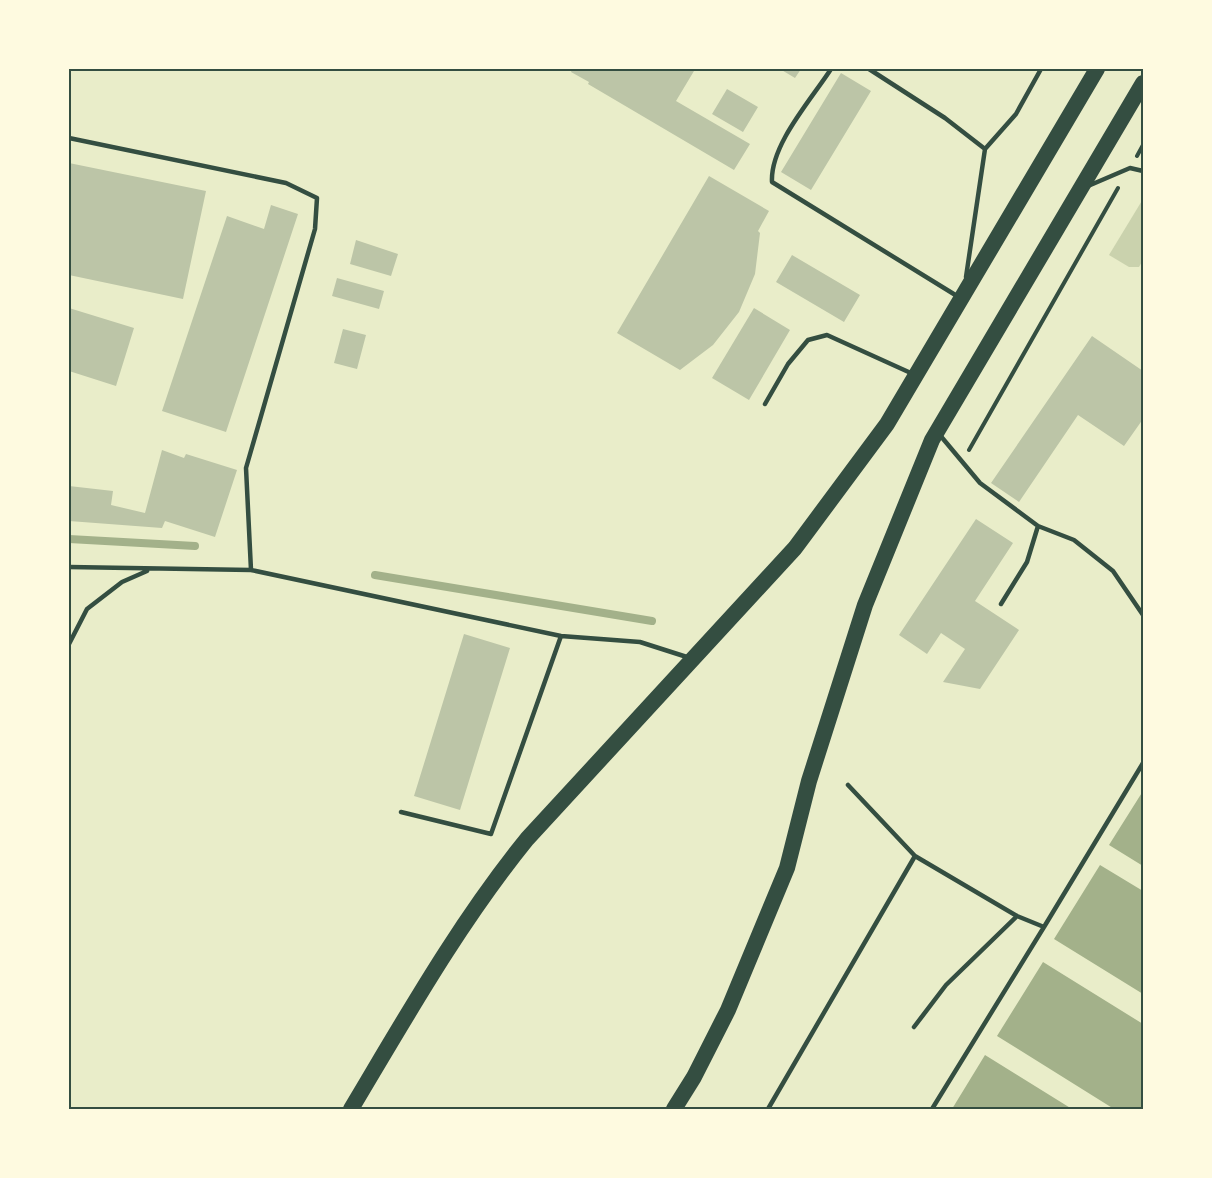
<svg xmlns="http://www.w3.org/2000/svg" width="1212" height="1178" viewBox="0 0 1212 1178" font-family="Ubuntu,sans-serif">
<style>
.green{fill:#cad2ad}
.water{fill:#a3b18a}
.lines{fill:none;stroke-linecap:round;stroke-linejoin:round}
.stream{stroke:#a3b18a;stroke-width:8}
.building{fill:#bcc5a7}
.path{stroke:#344e41;stroke-width:4}
.service{stroke:#344e41;stroke-width:4.5}
.trunk{stroke:#344e41;stroke-width:16}
.neatline{fill:none;stroke:#344e41;stroke-width:2}
</style>
<rect width="100%" height="100%" fill="#e9edc9"/>
<!-- green -->
<path class="green" d="M1143 199V260L1139 267H1129L1109 255Z"/>
<!-- water -->
<path class="water" d="M1143 791V866L1109 845Z
M1100 865 1143 891V994L1054 939Z
M1043 962 1143 1024V1109H1114L997 1036Z
M985 1055 1072 1109H952Z"/>
<g class="lines">
<!-- stream -->
<path class="stream" d="M69 539 195 546
M375 575 652 621"/>
</g>
<!-- building -->
<path class="building" d="M572 69H691L694 71 676 101 750 144 734 170 588 84 589 82 571 72Z
M780 69H801L795 78Z
M841 73 871 91 811 190 781 172Z
M727 89 758 107 743 132 712 114Z
M69 163 206 191 183 299 69 275Z
M709 176 769 211 758 231 760 233 755 274 739 312 713 345 680 370 617 333Z
M271 205 298 214 226 432 162 411 227 216 264 229Z
M356 240 398 254 391 276 350 264Z
M792 255 860 295 844 322 776 282Z
M337 278 384 291 379 309 332 296Z
M69 308 134 328 116 386 69 371Z
M754 308 790 330 749 400 712 378Z
M343 329 366 335 357 369 334 363Z
M1092 336 1143 371V419L1124 446 1078 415 1019 502 991 483Z
M162 450 184 458 186 454 237 470 215 537 165 521 162 528 69 521V486L113 491 111 505 145 513Z
M976 519 1013 543 975 601 1019 630 980 689 943 682 965 649 941 633 927 654 899 635Z
M464 634 510 648 460 810 414 796Z"/>
<g class="lines">
<!-- path -->
<path class="path" d="M1137 156 1143 145
M969 450 1118 188"/>
<!-- service -->
<path class="service" d="M831 69C811 100 770 145 772 182L957 296
M869 69 945 118 985 149 966 277
M69 138 286 183 317 198 315 229 246 468 251 570
M985 149 1016 114 1041 69
M1088 186 1130 168 1143 171
M765 404 788 364 808 340 827 335 913 374
M939 434 980 483 1038 526 1027 562 1001 604
M1038 526 1074 540 1113 571 1143 615
M69 567 251 570 561 636 640 642 690 658
M69 644 87 609 122 582 147 571
M848 785 915 856 1017 916 1044 927 1143 763
M401 812 491 834 561 636
M914 1027 946 985 1017 916
M768 1109 915 856
M932 1109 1044 927"/>
<!-- trunk -->
<path class="trunk" d="M351 1109C406 1017 459 923 527 839L795 548 887 424 1097 69
M674 1109 694 1077 728 1010 787 868 809 781 865 605 932 440 1143 83"/>
</g>
<!-- border -->
<rect width="1212" height="1178" fill="none" stroke="#fefae0" stroke-width="141"/>
<rect x="70" y="70" width="1072" height="1038" class="neatline"/>
</svg>
